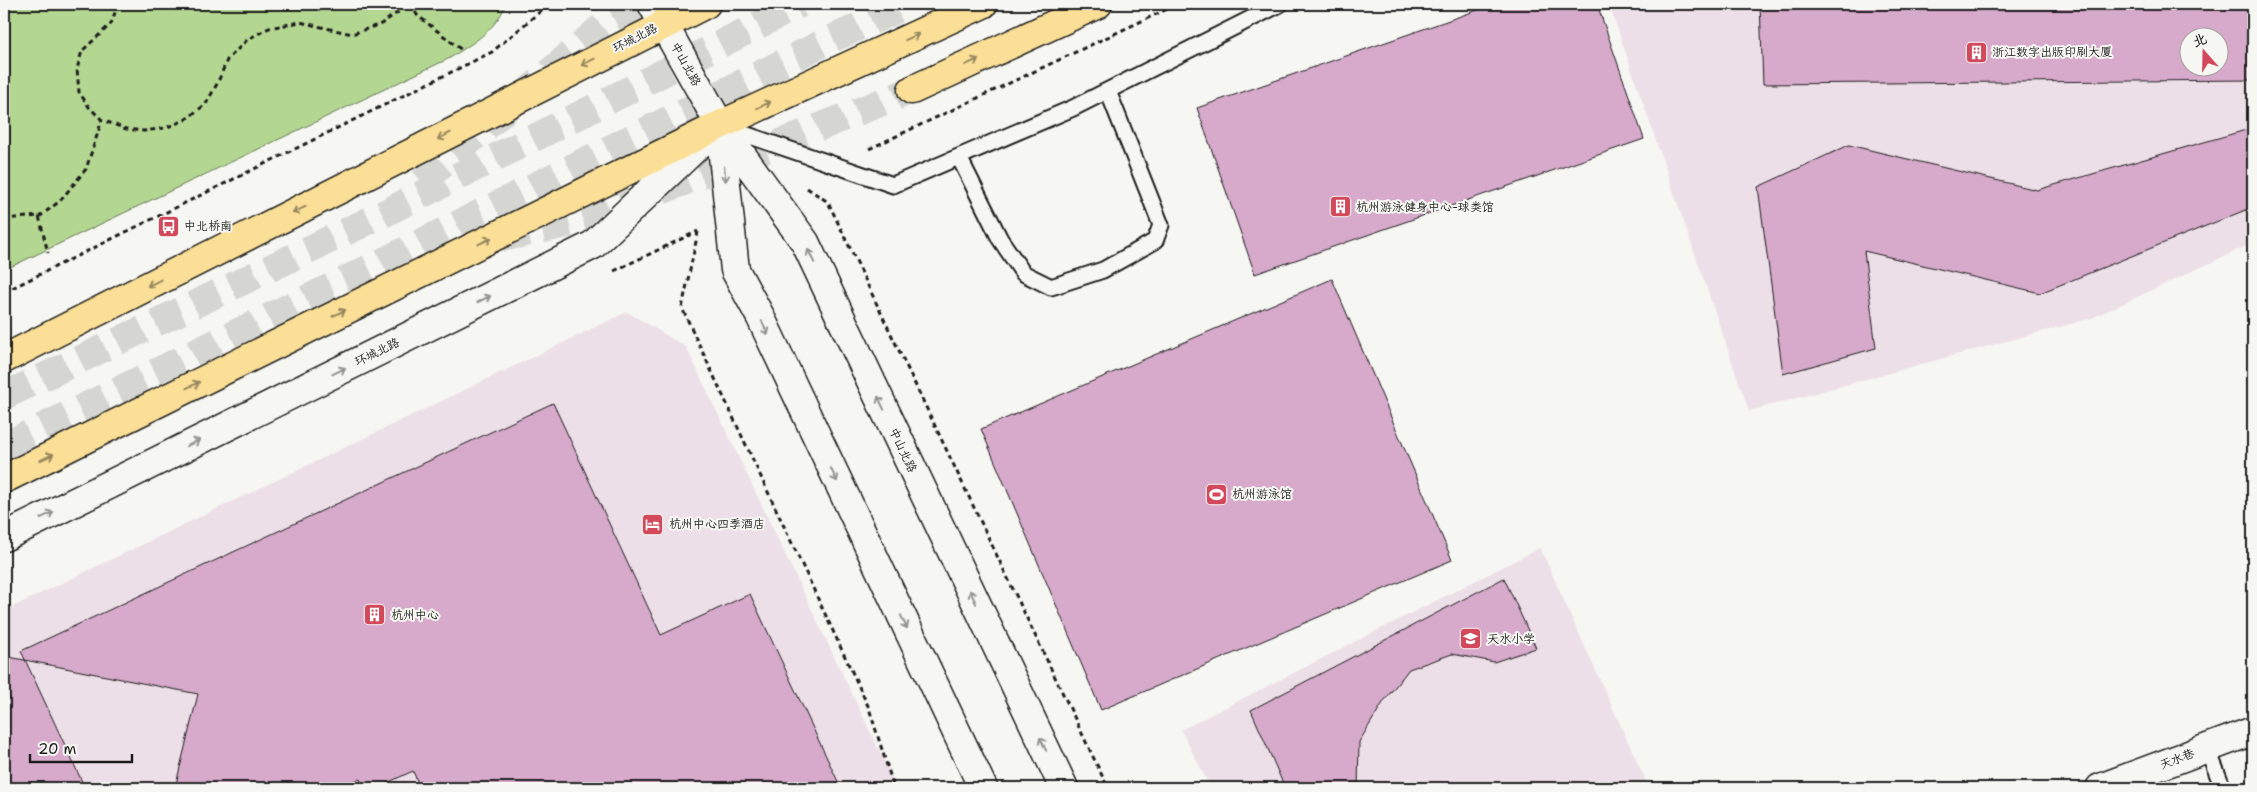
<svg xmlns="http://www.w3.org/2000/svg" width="2257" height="792" viewBox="0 0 2257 792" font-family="'Shantell Sans','LXGW WenKai TC',sans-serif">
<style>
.built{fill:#eddfe7;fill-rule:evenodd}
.green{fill:#b3d691;stroke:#687956}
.building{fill:#d7aacc;stroke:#1c1c1c;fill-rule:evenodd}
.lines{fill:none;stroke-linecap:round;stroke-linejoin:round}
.highway-tunnel{stroke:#d5d5d2;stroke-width:28;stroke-dasharray:28 14;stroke-linecap:butt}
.lane-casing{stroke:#1c1c1c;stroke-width:19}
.secondary-casing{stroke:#1c1c1c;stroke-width:31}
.primary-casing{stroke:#1c1c1c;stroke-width:31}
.highway-casing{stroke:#1c1c1c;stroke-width:31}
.path{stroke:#1c1c1c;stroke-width:3;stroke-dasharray:5 4;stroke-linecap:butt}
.lane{stroke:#f6f6f2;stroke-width:15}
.secondary{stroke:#f6f6f2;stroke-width:28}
.primary{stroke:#fbdf96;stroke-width:28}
.highway{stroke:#fbdf96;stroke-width:28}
.oneway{stroke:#97875f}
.oneway2{stroke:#949492}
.labels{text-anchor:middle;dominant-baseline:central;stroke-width:4;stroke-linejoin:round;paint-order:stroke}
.street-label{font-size:12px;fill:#1c1c1c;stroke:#f6f6f2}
.poi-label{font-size:12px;fill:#1c1c1c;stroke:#f6f6f2;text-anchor:start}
</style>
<rect width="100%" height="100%" fill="#f6f6f2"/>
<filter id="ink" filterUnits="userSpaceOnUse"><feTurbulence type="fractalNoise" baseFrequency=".02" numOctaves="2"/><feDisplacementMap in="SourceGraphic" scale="10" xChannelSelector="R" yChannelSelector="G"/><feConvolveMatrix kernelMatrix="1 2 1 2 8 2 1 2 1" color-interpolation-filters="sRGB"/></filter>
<g filter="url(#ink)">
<!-- built -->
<path class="built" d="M1609 4H2253V243L2092 318 1749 411ZM2190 38H2220V68H2190Z
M627 312 686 347 897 788H4V611Z
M1540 548 1649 788H1211L1181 730Z"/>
<!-- green -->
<path class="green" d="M4 4H506C496 30 473 43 450 58L4 270Z"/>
<!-- building -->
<path class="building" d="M1495 4H1597L1644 139 1255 274 1197 108Z
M1760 4H2253V80L1763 84ZM2190 38H2220V68H2190Z
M2253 128V207L2040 293 1864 251 1876 348 1783 374 1758 187 1849 145 2037 190Z
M1332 279 1452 560 1101 710 981 429Z
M553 403 661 635 750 594 841 788H420L413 771 376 788H85L21 651Z
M1504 578 1536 648 1494 662 1452 654 1409 669 1384 701 1359 742 1358 788H1285L1251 710Z
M4 656 198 694 175 788H4Z
M360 779 364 788H335Z"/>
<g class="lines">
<!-- highway-tunnel -->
<path class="highway-tunnel" d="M422 182 609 21 641 4
M501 238 591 219 912 90
M4 396 389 211 800 4
M4 446 378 264 827 41 909 4"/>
<defs>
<path id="lane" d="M724 127 893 185 1073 108 1280 4
M959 157 1000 239 1023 273 1051 287 1103 270 1155 241 1161 225 1108 91
M2207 748 2223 788"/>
<path id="secondary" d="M652 4 720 125 805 242 1064 788
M720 127 735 270 760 316 983 788
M4 537 593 245 713 131
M2100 788 2253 731"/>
<path id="primary" d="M4 359 706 4
M4 479 720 125 983 4"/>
<path id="highway" d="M663 24 680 4
M912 90 1098 4"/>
</defs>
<!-- lane casing -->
<use href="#lane" class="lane-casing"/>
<!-- secondary casing -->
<use href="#secondary" class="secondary-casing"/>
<!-- primary casing -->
<use href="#primary" class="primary-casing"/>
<!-- highway casing -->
<use href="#highway" class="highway-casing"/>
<!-- path -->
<path class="path" d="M118 4 111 24 82 51 77 69 79 92 89 107 102 120 126 129 144 131 165 128 185 120 206 104 218 82 227 60 248 39 269 28 300 22 352 34 381 24 410 4
M411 4 417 15 463 51
M869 149 1178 4
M807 188 828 202 1108 788
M39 217 60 201 86 169 102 120
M4 219 39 216 48 253
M698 232 682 308 869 708 894 788
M614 271 698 231
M4 292 492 52 549 4"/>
<!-- lane -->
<use href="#lane" class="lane"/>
<!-- secondary -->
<use href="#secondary" class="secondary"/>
<!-- primary -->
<use href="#primary" class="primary"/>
<!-- highway -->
<use href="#highway" class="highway"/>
</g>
<!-- one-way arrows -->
<defs><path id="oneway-shaft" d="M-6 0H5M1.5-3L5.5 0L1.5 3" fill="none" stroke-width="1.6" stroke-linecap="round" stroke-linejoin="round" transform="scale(1.25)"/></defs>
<g class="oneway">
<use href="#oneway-shaft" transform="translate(912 37) rotate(-25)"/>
<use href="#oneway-shaft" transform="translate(588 62) rotate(153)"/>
<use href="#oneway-shaft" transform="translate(972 62) rotate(-25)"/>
<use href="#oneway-shaft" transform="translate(764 105) rotate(-25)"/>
<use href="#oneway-shaft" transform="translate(444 136) rotate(153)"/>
<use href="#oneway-shaft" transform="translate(299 210) rotate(153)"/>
<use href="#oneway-shaft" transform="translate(485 241) rotate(-26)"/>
<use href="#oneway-shaft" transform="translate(154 283) rotate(153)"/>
<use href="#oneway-shaft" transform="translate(339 313) rotate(-26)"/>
<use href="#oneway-shaft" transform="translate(193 385) rotate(-26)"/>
<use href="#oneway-shaft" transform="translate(47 457) rotate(-26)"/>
</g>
<g class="oneway2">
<use href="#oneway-shaft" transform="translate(725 174) rotate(84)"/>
<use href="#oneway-shaft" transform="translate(811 256) rotate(-115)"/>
<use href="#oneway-shaft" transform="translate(484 299) rotate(-26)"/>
<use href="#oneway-shaft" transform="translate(765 328) rotate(65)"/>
<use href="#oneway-shaft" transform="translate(339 371) rotate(-26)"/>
<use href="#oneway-shaft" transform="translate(881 403) rotate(-115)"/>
<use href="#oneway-shaft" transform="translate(193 443) rotate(-26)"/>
<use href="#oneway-shaft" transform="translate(834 475) rotate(65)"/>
<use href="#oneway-shaft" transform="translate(47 515) rotate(-26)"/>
<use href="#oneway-shaft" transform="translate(973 597) rotate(-115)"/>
<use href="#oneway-shaft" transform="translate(904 622) rotate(65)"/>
<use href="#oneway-shaft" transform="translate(1043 744) rotate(-115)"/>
</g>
</g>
<!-- icons -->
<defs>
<symbol id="building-square" viewBox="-11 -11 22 22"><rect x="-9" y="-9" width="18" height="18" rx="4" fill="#d1495b" stroke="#f6f6f2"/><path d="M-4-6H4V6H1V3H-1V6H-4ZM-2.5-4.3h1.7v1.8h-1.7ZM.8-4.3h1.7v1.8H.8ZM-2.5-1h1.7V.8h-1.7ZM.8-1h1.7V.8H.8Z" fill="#fff"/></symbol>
<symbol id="bus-square" viewBox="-11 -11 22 22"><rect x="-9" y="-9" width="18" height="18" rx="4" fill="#d1495b" stroke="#f6f6f2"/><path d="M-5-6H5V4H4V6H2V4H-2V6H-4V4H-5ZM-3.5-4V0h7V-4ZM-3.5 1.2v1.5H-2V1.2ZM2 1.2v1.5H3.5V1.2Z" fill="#fff"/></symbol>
<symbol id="stadium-square" viewBox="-11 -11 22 22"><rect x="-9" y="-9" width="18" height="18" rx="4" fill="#d1495b" stroke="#f6f6f2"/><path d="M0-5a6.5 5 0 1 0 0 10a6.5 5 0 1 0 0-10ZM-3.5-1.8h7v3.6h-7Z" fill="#fff"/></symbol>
<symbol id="hotel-square" viewBox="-11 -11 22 22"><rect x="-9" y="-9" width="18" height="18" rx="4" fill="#d1495b" stroke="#f6f6f2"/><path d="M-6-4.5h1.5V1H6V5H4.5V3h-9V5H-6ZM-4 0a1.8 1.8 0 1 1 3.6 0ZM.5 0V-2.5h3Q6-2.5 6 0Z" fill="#fff"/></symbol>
<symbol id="school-square" viewBox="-11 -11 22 22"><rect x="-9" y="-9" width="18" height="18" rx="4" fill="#d1495b" stroke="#f6f6f2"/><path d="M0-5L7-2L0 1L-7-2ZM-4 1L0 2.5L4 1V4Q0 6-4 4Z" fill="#fff"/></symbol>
</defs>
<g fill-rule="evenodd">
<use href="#building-square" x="1964" y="40" width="25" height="25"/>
<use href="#building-square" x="1328" y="194" width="25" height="25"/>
<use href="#bus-square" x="156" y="214" width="25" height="25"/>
<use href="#stadium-square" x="1204" y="482" width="25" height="25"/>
<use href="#hotel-square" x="640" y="512" width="25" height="25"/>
<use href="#building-square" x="362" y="602" width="25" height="25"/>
<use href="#school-square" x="1458" y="626" width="25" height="25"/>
</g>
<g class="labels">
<!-- street labels -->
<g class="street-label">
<text transform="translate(635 38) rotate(-27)">环城北路</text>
<text transform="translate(686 64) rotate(61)">中山北路</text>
<text transform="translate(377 352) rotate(-26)">环城北路</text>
<text transform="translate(903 450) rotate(65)">中山北路</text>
<text transform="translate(2177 759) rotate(-21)">天水巷</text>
</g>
<!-- poi labels -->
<g class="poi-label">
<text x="1992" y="52">浙江数字出版印刷大厦</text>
<text x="1356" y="207">杭州游泳健身中心-球类馆</text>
<text x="184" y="226">中北桥南</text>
<text x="1232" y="494">杭州游泳馆</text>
<text x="669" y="524">杭州中心四季酒店</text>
<text x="391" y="615">杭州中心</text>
<text x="1487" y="639">天水小学</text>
</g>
</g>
<!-- margin -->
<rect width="2257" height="792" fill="none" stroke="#f6f6f2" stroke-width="20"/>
<rect x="10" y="10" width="2237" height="772" fill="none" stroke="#1c1c1c" stroke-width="2" filter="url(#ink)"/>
<!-- north arrow -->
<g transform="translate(2204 52) rotate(340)"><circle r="24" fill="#f6f6f2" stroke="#9f9f9c"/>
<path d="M0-4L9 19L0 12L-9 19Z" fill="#d1495b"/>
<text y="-8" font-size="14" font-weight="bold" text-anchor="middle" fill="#1c1c1c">北</text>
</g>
<!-- scale -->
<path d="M30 754v8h102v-8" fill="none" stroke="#1c1c1c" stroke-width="2.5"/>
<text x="38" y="754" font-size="15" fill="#1c1c1c" stroke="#f6f6f2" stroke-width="4" paint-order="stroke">20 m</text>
</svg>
